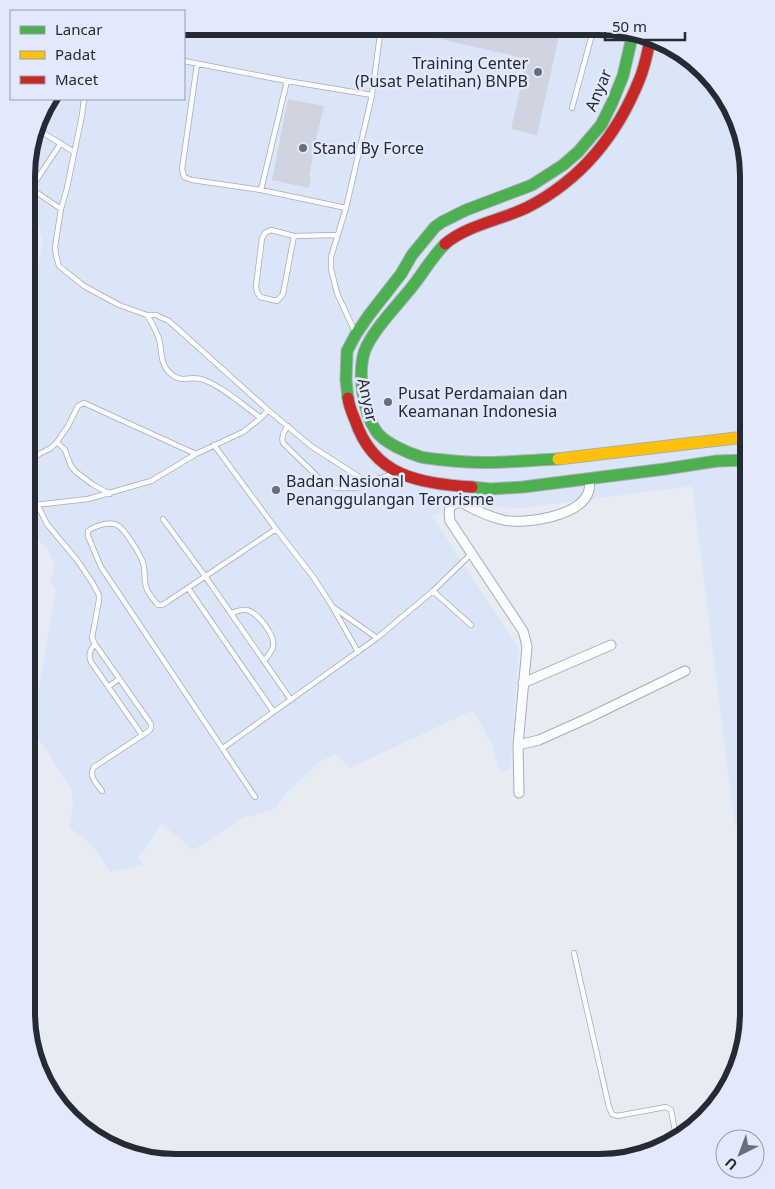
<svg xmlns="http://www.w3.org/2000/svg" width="775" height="1189" viewBox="0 0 775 1189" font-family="'Noto Sans',sans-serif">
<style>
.built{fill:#dbe5f8}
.building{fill:#cfd4e0}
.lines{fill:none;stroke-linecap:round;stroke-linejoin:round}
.lane-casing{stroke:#a8acb5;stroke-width:6}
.street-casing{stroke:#a8acb5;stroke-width:11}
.fast-casing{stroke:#a8acb5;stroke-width:13}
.slow-casing{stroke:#a8acb5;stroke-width:13}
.jam-casing{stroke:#a8acb5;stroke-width:13}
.lane{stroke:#fbfcfd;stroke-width:4.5}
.street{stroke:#fbfcfd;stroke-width:9}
.fast{stroke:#4caf50;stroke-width:11}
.slow{stroke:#ffc107;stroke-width:11}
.jam{stroke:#c62828;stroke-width:11}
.poi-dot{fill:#696e78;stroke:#e1e9fa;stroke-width:2}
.labels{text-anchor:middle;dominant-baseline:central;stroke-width:5;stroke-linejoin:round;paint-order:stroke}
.poi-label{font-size:16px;fill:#252a35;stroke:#e1e9fa;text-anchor:start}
.street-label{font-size:16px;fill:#252a35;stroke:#e1e9fa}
.rim{fill:none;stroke:#252a35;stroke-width:6}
</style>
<rect width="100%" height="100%" fill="#e7ebf4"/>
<!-- built -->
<path class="built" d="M184 26 619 28 690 57 737 118 749 176 748 835 735 827 692 486 523 508 459 505 432 516 519 648 510 770 500 771 491 742 473 710 350 768 336 754 319 762 284 796 275 809 243 818 193 850 162 824 138 857 143 865 110 872 91 844 69 827 73 809 72 790 45 747 33 734 32 725 56 590 50 580 55 566 49 550 27 529V319L43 240 36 220 27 208 28 156 46 101 48 99H184Z"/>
<!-- building -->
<path class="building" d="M438 27H511L529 31 530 27H561L537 135 511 129 527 59 436 38Z
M288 99 324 106 316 139 329 141 325 157 313 155 309 177H311L309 188 272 180Z"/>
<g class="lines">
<defs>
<path id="lane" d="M364 27 380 30
M184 35 186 26
M184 61 287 81 372 95
M197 64 182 169 184 177 192 180 261 190 346 208
M84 99 82 115 67 188 61 209 55 247 56 255 59 266 84 286 119 305 147 315H156L169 321 268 410 311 446 367 482 394 474
M572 108 594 27
M37 129 74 152
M61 143 33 185 34 190 36 192 61 209
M261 190 287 81
M294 236 283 294 277 301 260 297 257 292 256 286 262 238 265 233 271 230 294 236 337 235
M147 315C152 323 156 330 159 339 162 349 160 363 168 371 182 386 190 374 204 380 223 387 244 406 261 418
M355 332 337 293 331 269V257L346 208 372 95 381 27
M288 426C284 432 281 436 283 443L321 480 335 488H357L367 482
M57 442 65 450 71 466 76 472 92 484 110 494
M214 445 276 529 314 578 332 606 358 652
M27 464 39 454 51 448 57 442 68 426 78 406 84 403 196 454
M27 500 37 504H44L88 499 151 481 196 454 243 432 261 418 268 410
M37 504 47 524 77 560 92 582 99 595V600L92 638 95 644 151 724V728L149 731 94 767C88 776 97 784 102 791
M163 519 205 576 291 700
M188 588 273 711
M433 591 471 625
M333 607 377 638
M231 613C236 612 241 609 247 610 258 613 276 636 273 647 271 653 267 657 264 661
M95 644C90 650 88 654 91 662L142 735
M108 687 119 679
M223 748 377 638 433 591 472 553
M255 797 101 567 88 536V531C94 526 110 521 117 525 124 528 141 555 143 563 146 571 143 581 147 589 149 595 154 600 158 605H162L167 602 276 529
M574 953 609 1107 612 1114 617 1116 666 1107 671 1110 676 1136"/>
<path id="street" d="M523 683 611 645
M518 745 539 740 586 719 685 671
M519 793 518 745 527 647 525 638 523 631 450 521C449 514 447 505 457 503 461 502 465 504 468 506 479 512 491 517 503 520 525 525 583 516 589 490 590 486 589 482 589 478"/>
<path id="fast" d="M445 244C433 256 425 270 415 283 400 303 374 328 365 350 357 372 363 412 376 431 384 443 408 453 421 457 429 459 437 459 444 460 482 465 519 461 558 459
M348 398 346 380 347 351 356 334 369 315 401 274 412 255 435 227 442 222 466 210 532 185 563 165 578 152 601 125 612 103 623 76 633 33
M472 487 490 489 523 487 665 469 717 461 749 460"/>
<path id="slow" d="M558 459 736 438H749"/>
<path id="jam" d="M445 244C467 225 502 220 528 207 582 179 618 134 640 78 645 66 647 53 650 41
M348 398C349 406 352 413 355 420 374 477 419 483 472 487"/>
</defs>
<!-- lane casing -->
<use href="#lane" class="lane-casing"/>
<!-- street casing -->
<use href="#street" class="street-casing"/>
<!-- fast casing -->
<use href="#fast" class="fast-casing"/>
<!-- slow casing -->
<use href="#slow" class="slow-casing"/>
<!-- jam casing -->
<use href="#jam" class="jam-casing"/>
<!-- lane -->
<use href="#lane" class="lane"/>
<!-- street -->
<use href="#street" class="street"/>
<!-- fast -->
<use href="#fast" class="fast"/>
<!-- slow -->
<use href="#slow" class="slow"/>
<!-- jam -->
<use href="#jam" class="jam"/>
</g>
<!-- markers -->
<g class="poi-dot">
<circle cx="538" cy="72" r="5"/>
<circle cx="303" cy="148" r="5"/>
<circle cx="388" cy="402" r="5"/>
<circle cx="276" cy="490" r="5"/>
</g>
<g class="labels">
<!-- poi labels -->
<g class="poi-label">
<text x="528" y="63" text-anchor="end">Training Center<tspan x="528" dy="18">(Pusat Pelatihan) BNPB</tspan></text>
<text x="313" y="148">Stand By Force</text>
<text x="398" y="393">Pusat Perdamaian dan<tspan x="398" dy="18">Keamanan Indonesia</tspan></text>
<text x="286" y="481">Badan Nasional<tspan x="286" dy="18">Penanggulangan Terorisme</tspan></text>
</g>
<!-- street labels -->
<g class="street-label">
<text transform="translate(598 90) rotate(-67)">Anyar</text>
<text transform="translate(368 400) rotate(78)">Anyar</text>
</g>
</g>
<!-- crop -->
<path d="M0 0H775V1189H0ZM176 35H599A141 141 0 0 1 740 176V1013A141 141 0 0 1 599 1154H176A141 141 0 0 1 35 1013V176A141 141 0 0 1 176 35Z" fill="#e1e9fa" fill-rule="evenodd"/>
<path class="rim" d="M176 35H599A141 141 0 0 1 740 176V1013A141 141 0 0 1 599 1154H176A141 141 0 0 1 35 1013V176A141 141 0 0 1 176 35Z"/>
<!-- legend -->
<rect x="10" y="10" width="175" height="90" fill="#e1e9fa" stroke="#969dab"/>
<rect x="20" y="26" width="25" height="8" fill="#4caf50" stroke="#969dab"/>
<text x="55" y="35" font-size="15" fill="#252a35">Lancar</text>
<rect x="20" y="51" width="25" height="8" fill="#ffc107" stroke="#969dab"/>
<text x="55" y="60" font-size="15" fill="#252a35">Padat</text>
<rect x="20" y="76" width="25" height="8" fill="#c62828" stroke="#969dab"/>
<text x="55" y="85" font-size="15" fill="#252a35">Macet</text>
<!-- north arrow -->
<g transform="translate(740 1154) rotate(222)"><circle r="24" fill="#e1e9fa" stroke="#969dab"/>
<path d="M0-4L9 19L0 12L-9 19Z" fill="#696e78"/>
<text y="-8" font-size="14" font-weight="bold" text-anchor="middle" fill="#252a35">U</text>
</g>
<!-- scale -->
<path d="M605 32v8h80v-8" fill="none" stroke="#252a35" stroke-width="2.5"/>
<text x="612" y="32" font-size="15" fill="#252a35" stroke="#e1e9fa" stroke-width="4" paint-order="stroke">50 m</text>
</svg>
